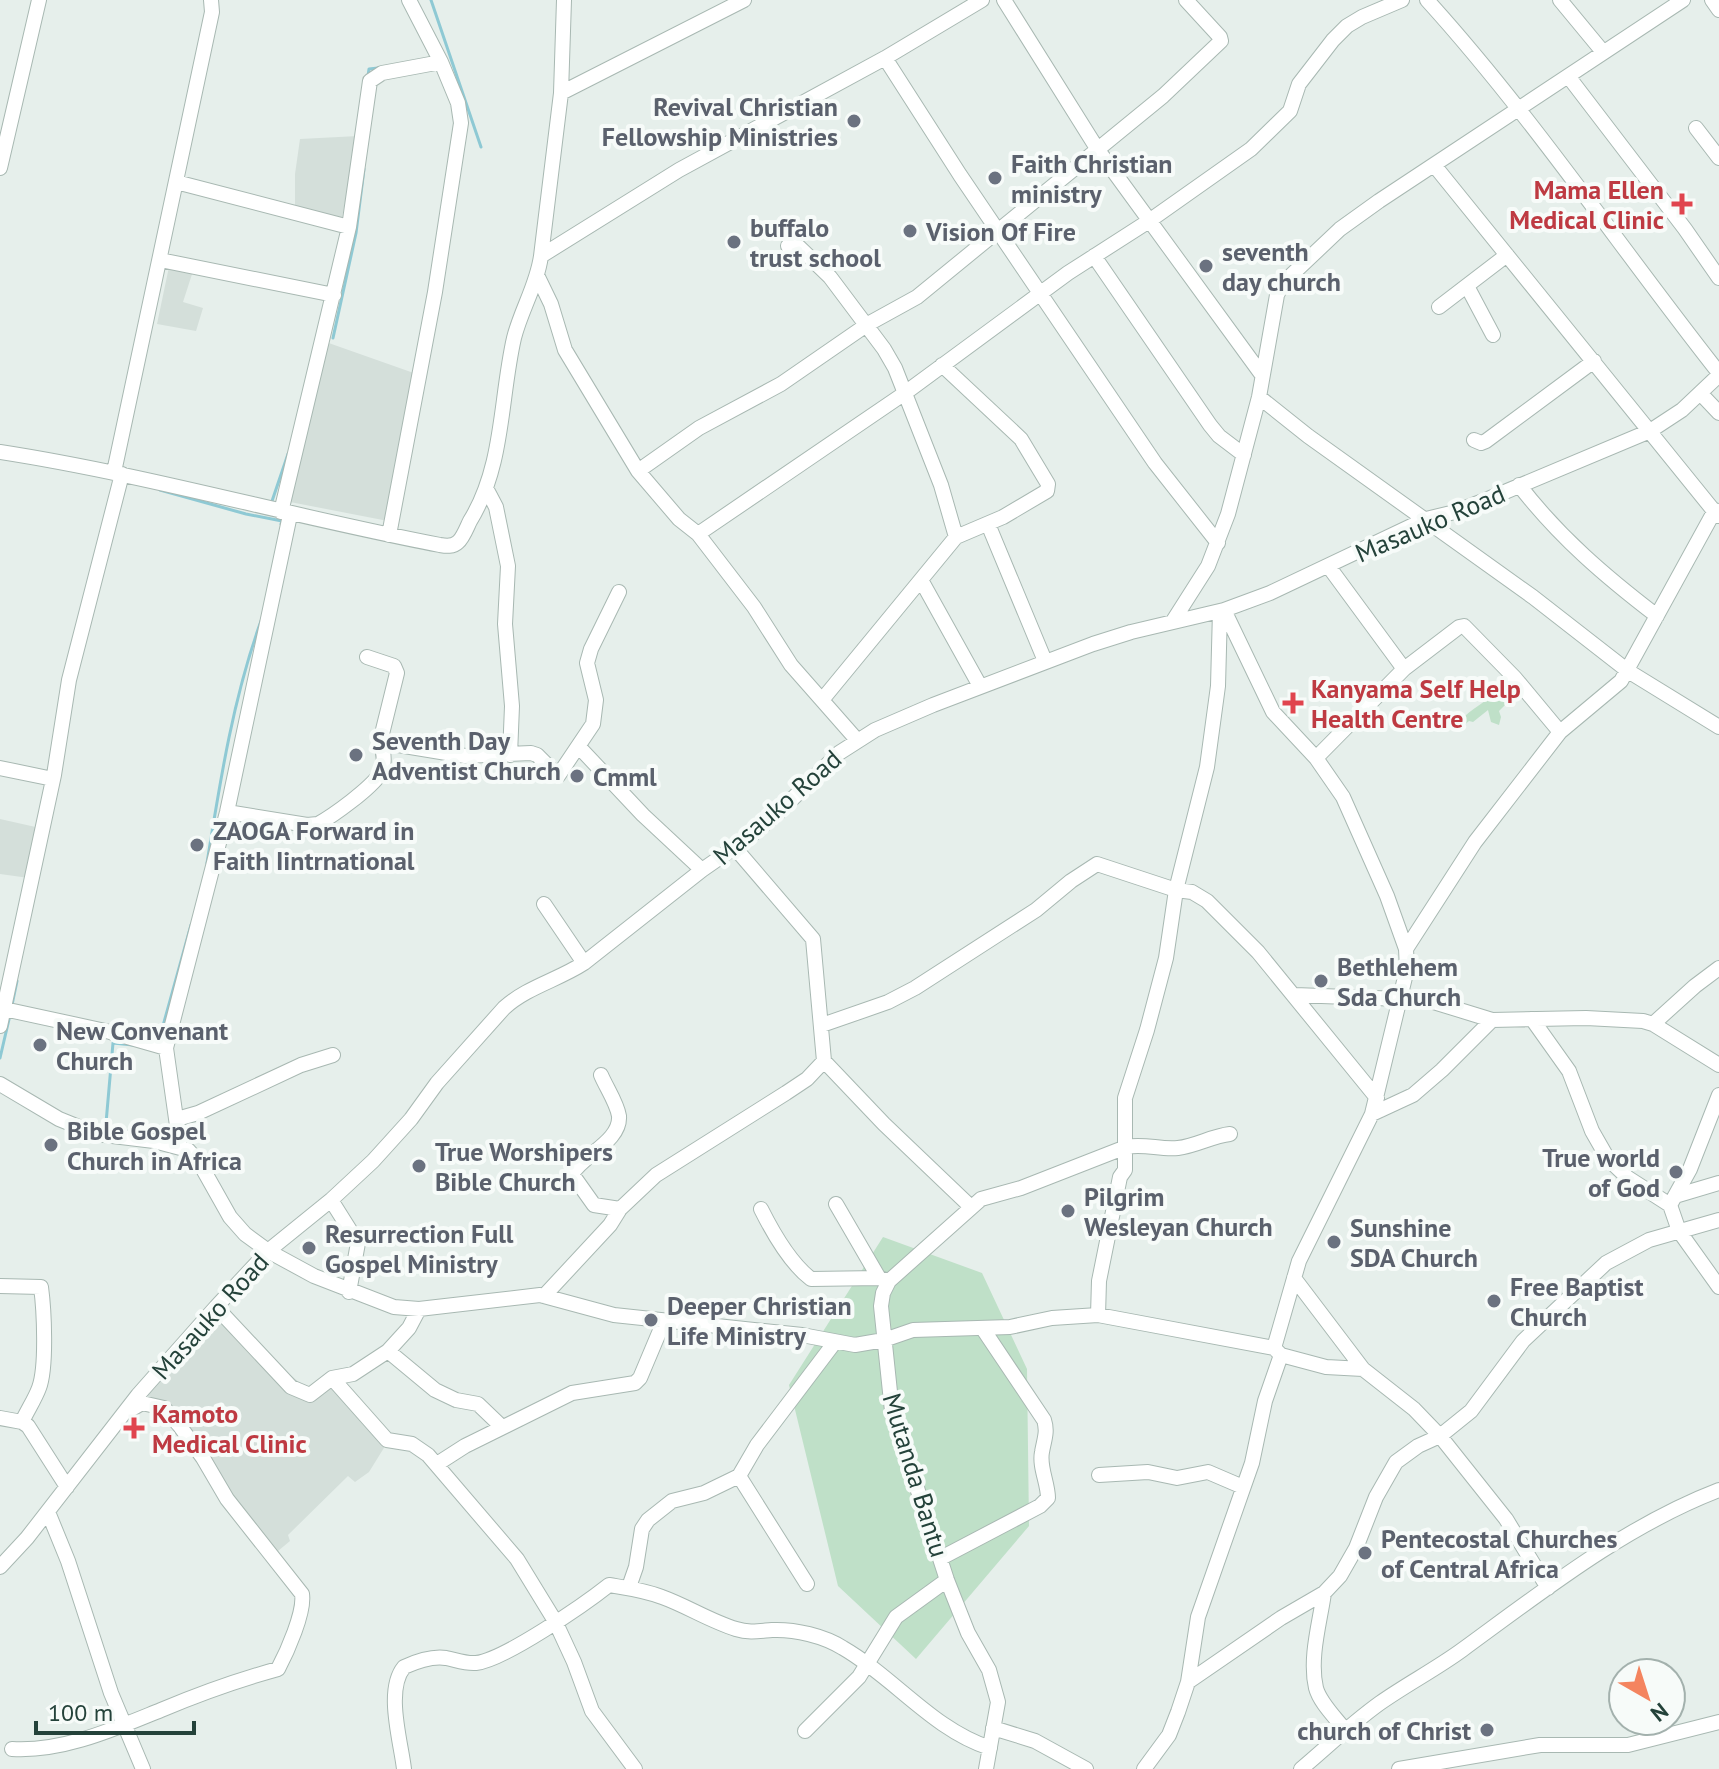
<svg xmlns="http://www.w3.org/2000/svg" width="1719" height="1769" viewBox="0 0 1719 1769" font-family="'PT Sans',sans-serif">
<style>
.built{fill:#d4dfda}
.green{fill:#bfe0c8}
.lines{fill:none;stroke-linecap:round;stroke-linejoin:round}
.stream{stroke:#8ec9d4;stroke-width:3}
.minor-casing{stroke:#a8b8b2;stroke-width:16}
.minor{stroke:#fff;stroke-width:14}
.worship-dot{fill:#6b7280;stroke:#f7fbf9;stroke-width:3}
.health-dot{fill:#e0444e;stroke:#f7fbf9;stroke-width:3}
.labels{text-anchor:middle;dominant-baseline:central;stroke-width:8;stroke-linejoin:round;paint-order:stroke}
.worship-label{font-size:26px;font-weight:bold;fill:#5b616d;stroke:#f7fbf9;text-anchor:start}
.health-label{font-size:26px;font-weight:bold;fill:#be3a42;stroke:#f7fbf9;text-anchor:start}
.street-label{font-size:26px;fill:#24423a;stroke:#f7fbf9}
</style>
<rect width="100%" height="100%" fill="#e6efeb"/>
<!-- built -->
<path class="built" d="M358 136 341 222 295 208V174L300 139Z
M170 262 194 268 183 302 203 308 196 331 157 324Z
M323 341 425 377 388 521 285 501Z
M0 819 40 828 29 878 0 874Z
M216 1314 311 1392 329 1378 387 1443 369 1472 355 1482 348 1476 288 1535 290 1541 272 1556 143 1390Z"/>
<!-- green -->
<path class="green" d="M1503 687 1511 699 1499 711 1501 717 1499 725 1491 722 1488 710 1473 722 1469 721 1462 727 1458 723C1471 708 1488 701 1503 687Z
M883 1237 982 1273 1027 1369 1029 1526 916 1659 838 1586 789 1385Z"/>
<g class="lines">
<!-- stream -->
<path class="stream" d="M431 0 481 147
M368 76 369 69 378 68
M333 338 356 233 364 169
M160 490 246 514 282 521 281 524
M271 504 288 454
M207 863C220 782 233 698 261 621
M12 1005 17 981
M161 1033 191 925
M0 1058 10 1015
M106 1123 113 1043 133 1045"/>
<defs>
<path id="minor" d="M409 0 441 62
M1004 0 1098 150 1262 375
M1427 0C1533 117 1621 249 1719 373
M1560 0 1603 52
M1712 0 1719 10
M885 58 960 175 1155 463 1218 543
M1568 76 1685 229 1719 278
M561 93 744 0
M1696 128 1719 158
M1434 165 1718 516
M0 168 39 0
M176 182 349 227
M788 246 799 247 830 277 884 349 895 368 941 485 956 537
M541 256 561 93 564 0
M1094 256 1210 425 1219 436 1244 455
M160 260 334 295
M537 275 551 304 565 350 638 471 679 519 698 534 754 607 791 665 857 740
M1467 286 1493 335
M1439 307 1507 255
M1701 394 1719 413
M1259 397 1308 436 1533 597 1628 671 1719 727
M1474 440 1481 443 1486 441 1594 361
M0 452C148 475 293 517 440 545 446 546 453 547 458 542 463 538 467 527 470 521 504 466 500 399 514 338 521 310 537 285 541 256L679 170 885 58 982 0
M638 471 699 428 781 384 868 324 917 297 1163 96 1221 41 1220 37 1186 0
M114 472 212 12 211 0
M1519 485C1559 537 1606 577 1657 616
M486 488 496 507 508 566 505 624 512 706 510 755
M281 512 349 227 370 81 382 73 441 62 458 103 461 123 435 292 389 535
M988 524 1045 661
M698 534 905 393 1068 273 1149 221 1251 149 1290 111 1299 84 1333 40 1347 26 1362 17 1402 0
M921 580 980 686
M1173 621 1208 566 1228 514 1259 397 1277 295 1283 283 1340 229 1379 201 1683 0
M1404 669 1459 627 1464 626 1515 678 1560 732
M822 700 956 537 1003 517 1047 491 1048 484 1021 439 942 365
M380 742 465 756 531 753 537 755 558 776 593 724 596 700 587 663 591 649 619 592
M579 747 643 815 702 870
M1316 758 1404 669 1329 567
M0 768 53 779
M227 812 307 825 318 824C334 815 370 789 380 774 386 763 384 752 380 742L397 673 394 666 367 657
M735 848 813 939 824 1061 884 1124 971 1207
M544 904 584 963
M1406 949 1475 842 1560 732 1621 681 1715 510
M1295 995 1427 1000 1492 1020 1586 1018 1643 1021 1653 1024 1719 1065
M4 1009 110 1032 166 1048
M1532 1019 1569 1071 1592 1131 1608 1159 1628 1178 1670 1205 1679 1231 1719 1287
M1653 1024 1695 986 1719 968
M822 1025 888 1002 915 988 1036 910 1071 881 1097 864 1176 890 1192 892 1207 901 1258 952 1377 1098
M0 1026 54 775 69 680 122 474
M601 1075C606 1087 617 1103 619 1116 621 1141 583 1155 572 1174L594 1205 620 1209
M0 1084 59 1119 96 1134 154 1141 188 1150 199 1162 230 1217 245 1234 268 1251 314 1276 394 1307 419 1309 540 1295 614 1315 802 1335 855 1345 884 1340 913 1330 1010 1327 1052 1318 1098 1315 1274 1348
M1372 1114 1413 1095 1442 1070 1492 1020
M177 1119 198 1113 301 1065 333 1055
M180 1147 166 1048 227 812 290 515
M1675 1196 1719 1183
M331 1200 358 1243 349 1292
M836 1204 879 1278
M1670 1205 1690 1169 1719 1095
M761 1209C773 1233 790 1263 811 1279L879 1278 889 1281
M1294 1278 1363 1369
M0 1286 41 1287C44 1309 47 1367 39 1388 35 1399 27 1411 22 1422
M544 1296 610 1225 620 1209 656 1175 786 1093 807 1079 824 1061
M216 1307 291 1387 310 1395 332 1378 353 1374 388 1351 409 1328 419 1309
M1098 1315 1099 1281 1120 1177 1125 1170V1098L1147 1030 1166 958 1176 890 1207 767 1218 686 1220 611
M388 1351 435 1390 456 1400 478 1404 502 1427
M1281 1355 1326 1367 1363 1369 1414 1409 1440 1436 1506 1519 1548 1588
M332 1378 387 1440 412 1444 428 1455 517 1559 555 1621 574 1662 592 1711 635 1769
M0 1418 22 1422 28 1426 67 1487
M437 1464 465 1446 572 1393 635 1383 640 1378 664 1321
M1099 1475 1148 1472 1177 1478 1208 1472 1243 1487
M739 1476 807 1584
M48 1512 68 1561 111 1693 143 1769
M941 1558 1040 1506 1048 1498C1048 1483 1039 1467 1042 1452 1044 1440 1048 1432 1044 1420L983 1329
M0 1567 27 1538 138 1395 216 1307 268 1251 331 1200 373 1161 411 1119 437 1083 504 1008C527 987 558 980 584 963L702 870 748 838 779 812 839 753 875 730 933 705 1093 644 1131 632 1224 610 1270 593 1426 519 1455 512 1488 499 1650 431 1682 410 1719 375
M629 1587 636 1567 642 1529 648 1520 672 1501 704 1493 739 1476 757 1445 835 1342
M1324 1593C1320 1622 1309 1658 1316 1688 1320 1703 1336 1718 1345 1730
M1188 1682 1281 1618 1324 1593 1340 1576 1356 1548 1376 1497 1396 1462 1418 1446 1440 1436 1471 1411 1523 1341 1606 1263 1649 1240 1719 1220
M993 1728 1035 1741 1086 1769
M805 1731 859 1677 896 1617 947 1580
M12 1749C63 1752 114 1729 161 1710 199 1694 238 1680 278 1669 287 1652 305 1612 302 1594L227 1499 203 1458 179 1425 164 1408 142 1403 130 1410
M404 1769C401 1742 385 1690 404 1667 415 1662 433 1656 446 1658 456 1660 466 1664 476 1663 504 1660 585 1604 609 1585 627 1588 644 1590 662 1597 687 1606 710 1621 736 1629 749 1633 759 1631 772 1630 795 1629 824 1636 843 1648 895 1678 932 1729 990 1748
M986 1769 998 1702 989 1670 968 1633 947 1580 892 1411 881 1306 883 1293 889 1281 981 1199 1021 1188 1126 1147C1144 1143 1160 1150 1178 1148 1196 1146 1212 1136 1230 1134
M1144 1769 1169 1735 1178 1712 1188 1682 1198 1617 1252 1463 1265 1401 1281 1355 1274 1348 1299 1261 1372 1114 1407 969 1406 949 1387 896 1343 797 1316 758 1273 712 1224 610
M1301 1769C1327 1747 1352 1723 1380 1703 1407 1684 1436 1669 1462 1650 1543 1591 1625 1526 1719 1490
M1399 1769 1540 1745H1628L1719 1722"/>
</defs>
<!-- minor casing -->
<use href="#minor" class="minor-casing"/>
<!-- minor -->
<use href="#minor" class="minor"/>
</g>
<!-- markers -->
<g class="worship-dot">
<circle cx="854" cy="121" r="8"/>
<circle cx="995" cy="178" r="8"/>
<circle cx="910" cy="231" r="8"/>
<circle cx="734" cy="242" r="8"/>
<circle cx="1206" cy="266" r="8"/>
<circle cx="356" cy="755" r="8"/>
<circle cx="577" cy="776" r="8"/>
<circle cx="197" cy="845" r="8"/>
<circle cx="1321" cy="981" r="8"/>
<circle cx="40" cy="1045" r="8"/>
<circle cx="51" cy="1145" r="8"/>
<circle cx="419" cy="1166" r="8"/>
<circle cx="1676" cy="1172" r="8"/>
<circle cx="1068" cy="1211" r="8"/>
<circle cx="1334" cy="1242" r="8"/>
<circle cx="309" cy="1248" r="8"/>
<circle cx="1494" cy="1301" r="8"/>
<circle cx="651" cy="1320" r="8"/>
<circle cx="1365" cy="1553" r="8"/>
<circle cx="1487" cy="1730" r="8"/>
</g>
<g class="health-dot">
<path d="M1678 192h8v8h8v8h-8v8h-8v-8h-8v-8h8z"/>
<path d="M1289 691h8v8h8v8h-8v8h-8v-8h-8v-8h8z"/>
<path d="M130 1416h8v8h8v8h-8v8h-8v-8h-8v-8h8z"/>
</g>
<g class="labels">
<!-- worship labels -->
<g class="worship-label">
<text x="838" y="106" text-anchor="end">Revival Christian<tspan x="838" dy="30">Fellowship Ministries</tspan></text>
<text x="1011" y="163">Faith Christian<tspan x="1011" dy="30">ministry</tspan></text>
<text x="750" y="227">buffalo<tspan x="750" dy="30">trust school</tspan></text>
<text x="926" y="231">Vision Of Fire</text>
<text x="1222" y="251">seventh<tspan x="1222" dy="30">day church</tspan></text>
<text x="372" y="740">Seventh Day<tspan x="372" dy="30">Adventist Church</tspan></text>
<text x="593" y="776">Cmml</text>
<text x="213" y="830">ZAOGA Forward in<tspan x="213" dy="30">Faith Iintrnational</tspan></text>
<text x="1337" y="966">Bethlehem<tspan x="1337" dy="30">Sda Church</tspan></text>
<text x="56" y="1030">New Convenant<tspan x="56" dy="30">Church</tspan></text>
<text x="67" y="1130">Bible Gospel<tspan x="67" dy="30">Church in Africa</tspan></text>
<text x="435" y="1151">True Worshipers<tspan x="435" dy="30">Bible Church</tspan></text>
<text x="1660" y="1157" text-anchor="end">True world<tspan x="1660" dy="30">of God</tspan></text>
<text x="1084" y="1196">Pilgrim<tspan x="1084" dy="30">Wesleyan Church</tspan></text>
<text x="1350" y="1227">Sunshine<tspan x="1350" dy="30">SDA Church</tspan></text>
<text x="325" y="1233">Resurrection Full<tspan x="325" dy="30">Gospel Ministry</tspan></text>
<text x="1510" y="1286">Free Baptist<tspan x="1510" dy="30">Church</tspan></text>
<text x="667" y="1305">Deeper Christian<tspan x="667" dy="30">Life Ministry</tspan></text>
<text x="1381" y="1538">Pentecostal Churches<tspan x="1381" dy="30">of Central Africa</tspan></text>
<text x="1471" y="1730" text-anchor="end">church of Christ</text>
</g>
<!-- health labels -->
<g class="health-label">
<text x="1664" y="189" text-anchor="end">Mama Ellen<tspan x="1664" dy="30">Medical Clinic</tspan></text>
<text x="1311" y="688">Kanyama Self Help<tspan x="1311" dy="30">Health Centre</tspan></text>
<text x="152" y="1413">Kamoto<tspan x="152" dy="30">Medical Clinic</tspan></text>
</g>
<!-- street labels -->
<g class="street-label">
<text transform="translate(1430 523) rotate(-23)">Masauko Road</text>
<text transform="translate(777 807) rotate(-41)">Masauko Road</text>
<text transform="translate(210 1316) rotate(-48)">Masauko Road</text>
<text transform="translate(916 1475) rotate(73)">Mutanda Bantu</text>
</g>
</g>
<!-- north arrow -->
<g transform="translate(1647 1697) rotate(141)"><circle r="38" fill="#f7fbf9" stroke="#a3b1ad" stroke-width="2"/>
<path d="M0-6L14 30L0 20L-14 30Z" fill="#f4845f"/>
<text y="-12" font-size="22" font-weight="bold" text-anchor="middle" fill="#24423a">N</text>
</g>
<!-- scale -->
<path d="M36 1721v12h158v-12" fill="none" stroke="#24423a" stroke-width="4"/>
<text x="48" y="1721" font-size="24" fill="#24423a" stroke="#f7fbf9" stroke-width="6" paint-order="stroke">100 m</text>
</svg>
